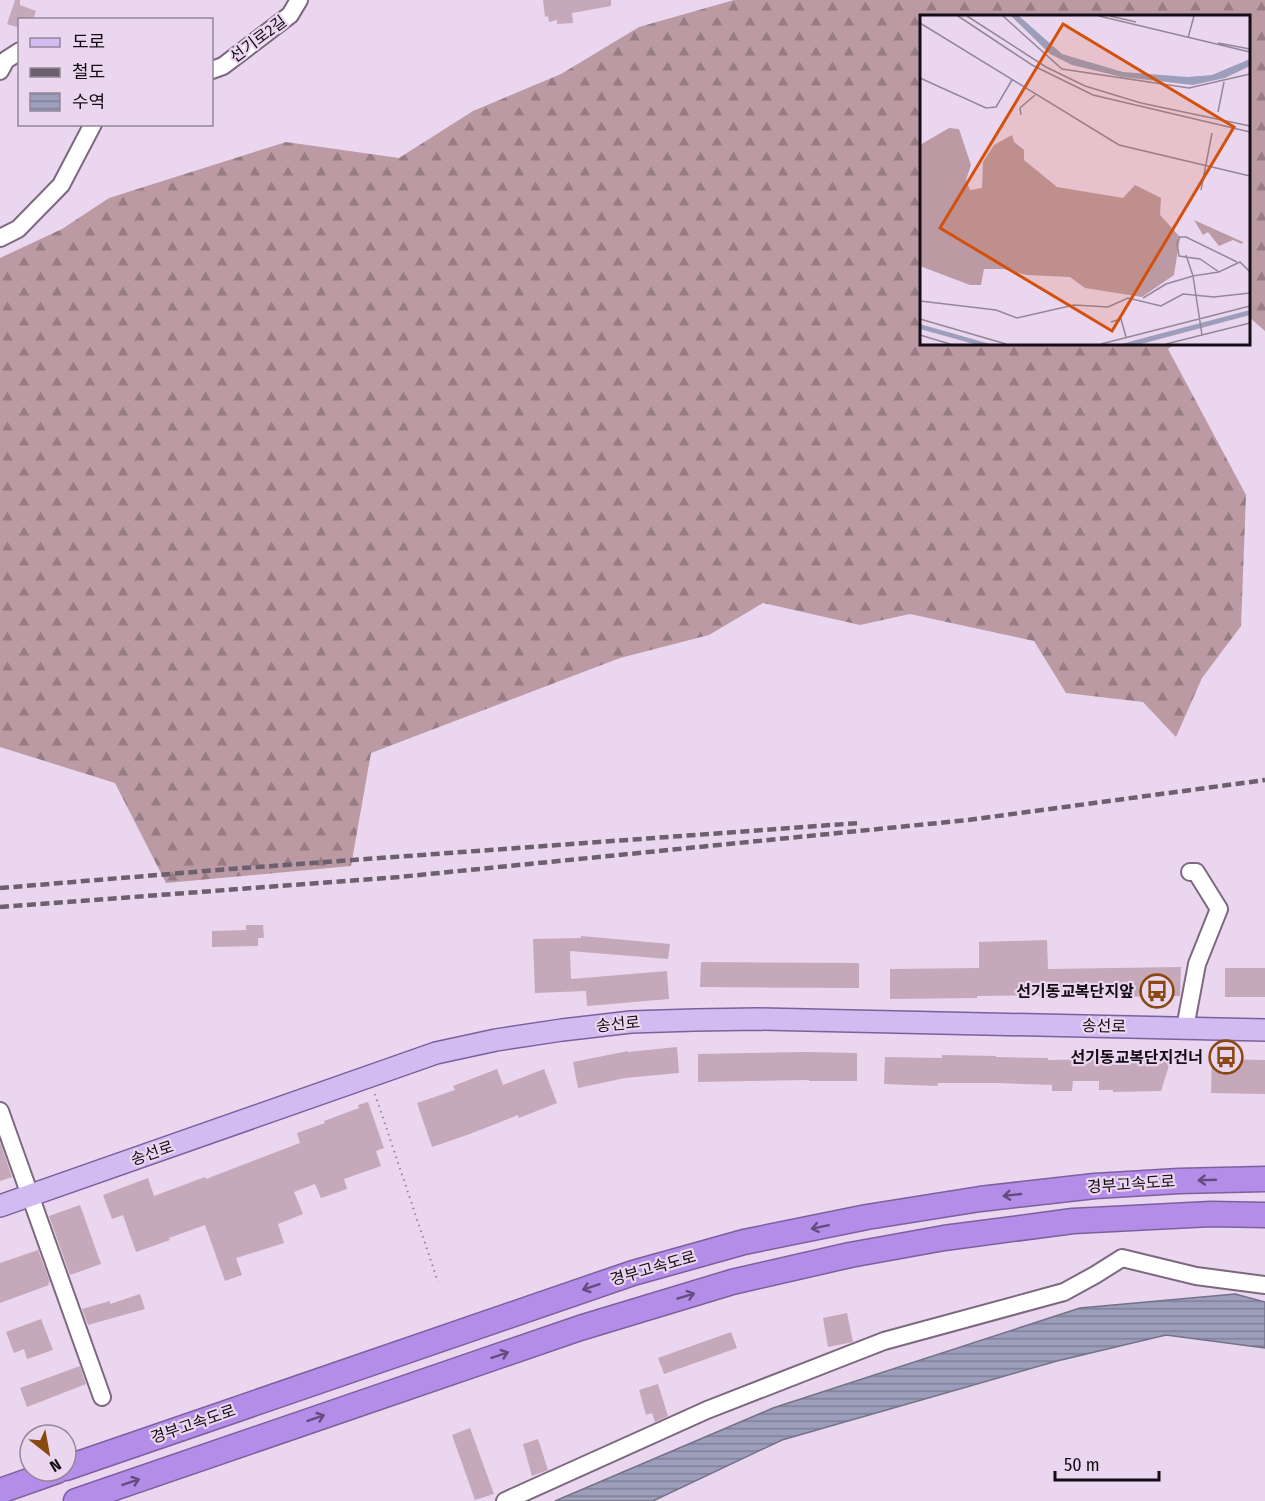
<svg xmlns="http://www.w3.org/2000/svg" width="1265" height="1501" viewBox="0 0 1265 1501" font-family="'Fira Sans Condensed','Noto Sans KR',sans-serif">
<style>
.forest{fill:url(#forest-firs)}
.water{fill:url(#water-rules);stroke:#747289;stroke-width:1.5}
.building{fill:#c5a8ba}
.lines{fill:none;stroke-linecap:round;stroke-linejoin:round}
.minor-casing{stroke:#7c697f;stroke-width:20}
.major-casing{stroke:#7c609e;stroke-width:24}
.highway-casing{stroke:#7c609e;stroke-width:27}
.path{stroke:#938496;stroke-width:2;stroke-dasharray:1.5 4.5;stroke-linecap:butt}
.minor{stroke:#fff;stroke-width:16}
.major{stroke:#d2bbf1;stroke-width:21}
.highway{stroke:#b48de8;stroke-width:24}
.rail{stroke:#6c5f6e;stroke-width:4.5;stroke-dasharray:9 4.5;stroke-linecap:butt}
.oneway{stroke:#644d7e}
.labels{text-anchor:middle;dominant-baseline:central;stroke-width:4.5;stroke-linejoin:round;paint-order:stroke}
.street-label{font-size:16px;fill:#140d15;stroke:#ebd6ef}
.poi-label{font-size:16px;font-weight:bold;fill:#140d15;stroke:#ebd6ef;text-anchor:end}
.inset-road{fill:none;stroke:#958698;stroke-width:1.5}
.view{fill:#d3510d;fill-opacity:0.15;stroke:#d3510d;stroke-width:3}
.inset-edge{fill:none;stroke:#140d15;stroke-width:3}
</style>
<defs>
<pattern id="forest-firs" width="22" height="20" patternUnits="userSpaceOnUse" patternTransform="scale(1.5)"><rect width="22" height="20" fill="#bb9aa4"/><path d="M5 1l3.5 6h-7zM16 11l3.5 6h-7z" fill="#977c84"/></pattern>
<pattern id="water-rules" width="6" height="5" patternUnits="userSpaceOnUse" patternTransform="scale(1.5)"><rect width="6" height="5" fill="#9d9ebb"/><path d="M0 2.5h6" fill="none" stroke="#7f7f97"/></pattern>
</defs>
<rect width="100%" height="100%" fill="#ebd6ef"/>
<!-- forest -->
<path class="forest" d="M734 0H1265V331L1249 317 1248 16H922V344H1175L1168 349 1246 495 1241 626 1202 678 1176 737 1143 702 1066 693 1034 641 910 614 860 625 763 603 709 635 620 658 371 753 351 866 166 883 115 783 0 747V258L62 229 109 198 286 142 399 158 473 111 561 74 639 27Z"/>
<!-- water -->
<path class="water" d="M1235 1294 1265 1302V1348L1166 1335 1057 1361 782 1440 653 1501H555L773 1408 1080 1308Z"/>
<!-- building -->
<path class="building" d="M15 0H20V5L36 11 33 20H20V28L7 24Z
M543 0H611V6L572 13 573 23 557 24V20L549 22 548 16 545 17Z
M246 925H263L264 938H258V946L212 947V931L246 930Z
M581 936 670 944 668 959 570 951 571 979 667 971 669 999 587 1006 586 991 535 993 533 939 581 938Z
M1047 940 1048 969 1181 967 1180 996 1052 998V995L977 996V998L890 999V969L979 968V942Z
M701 962 859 963V988L700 987Z
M1225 968H1265V997H1225Z
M677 1047 679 1073 625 1078 578 1088 573 1062 628 1051V1052Z
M806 1052 857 1053V1081H809V1080L698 1082V1054Z
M942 1055 996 1056V1057L1048 1058V1060L1107 1059V1061L1171 1059 1161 1091 1113 1092V1090H1099V1081H1073L1072 1091H1052V1085L999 1083H938L937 1086 884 1084 885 1057 942 1058Z
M1212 1059 1265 1060V1094L1211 1093Z
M497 1069 503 1085 544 1069 557 1103 519 1118 518 1115 467 1135 432 1147 417 1103 455 1090 453 1086Z
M368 1102 384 1148 376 1151 381 1166 344 1179 347 1189 321 1198 315 1184 294 1192 303 1214 278 1224 284 1243 236 1258 242 1275 225 1281 205 1225 169 1238 170 1240 136 1252 123 1215 112 1219 103 1195 148 1178 154 1196 205 1177 206 1179 300 1143 297 1133 325 1123 324 1121 359 1108 358 1105Z
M0 1142 12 1177 0 1181Z
M80 1205 101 1264 70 1275 49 1216Z
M38 1250 50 1282 48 1283 49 1285 0 1303V1263Z
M140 1294 145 1309 88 1325 82 1309 110 1301V1304Z
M847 1313 853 1342 828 1347 823 1318Z
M41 1319 53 1350 27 1359 24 1349 14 1353 6 1332Z
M731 1332 737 1348 664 1374 658 1358Z
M80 1366 86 1384 27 1407 20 1388Z
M658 1384 668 1416 655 1422 652 1413 646 1415 639 1390Z
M470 1428 494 1494 475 1500 452 1435Z
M538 1439 548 1470 532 1476 523 1444Z"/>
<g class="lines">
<defs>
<path id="minor" d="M212 70 223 66 290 15 299 0
M0 71 6 60 20 51
M0 238 18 229 61 185 93 124
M1185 1028 1197 964 1219 909 1196 872H1190
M0 1111 102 1397
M505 1501 707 1410 884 1341 1064 1292 1095 1275 1122 1258 1196 1276 1265 1285"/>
<path id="major" d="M0 1206 436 1053 496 1040 562 1030 631 1022 695 1020 758 1019 1265 1030"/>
<path id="highway" d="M66 1468 633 1273 744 1242 867 1217 980 1199 1095 1186 1179 1181 1265 1179
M0 1491 57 1471
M76 1501 580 1328 732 1282 850 1255 944 1238 1073 1221 1211 1214 1265 1215"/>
</defs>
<!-- minor casing -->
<use href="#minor" class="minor-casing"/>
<!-- major casing -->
<use href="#major" class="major-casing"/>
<!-- highway casing -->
<use href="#highway" class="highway-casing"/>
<!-- path -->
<path class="path" d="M375 1094 438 1282"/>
<!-- minor -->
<use href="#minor" class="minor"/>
<!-- major -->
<use href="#major" class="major"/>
<!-- highway -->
<use href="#highway" class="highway"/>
<!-- rail -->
<path class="rail" d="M0 888 230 869 859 823
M0 907 399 877 968 820 1265 780"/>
</g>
<!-- one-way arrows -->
<defs><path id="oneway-shaft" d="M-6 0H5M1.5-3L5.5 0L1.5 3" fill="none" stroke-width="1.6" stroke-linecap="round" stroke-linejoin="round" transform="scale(1.5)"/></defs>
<g class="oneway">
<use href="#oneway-shaft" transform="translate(1207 1180) rotate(178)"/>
<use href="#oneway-shaft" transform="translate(1012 1195) rotate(174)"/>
<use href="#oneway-shaft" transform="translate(820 1227) rotate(168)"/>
<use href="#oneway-shaft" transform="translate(591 1287) rotate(161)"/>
<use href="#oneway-shaft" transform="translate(686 1296) rotate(-17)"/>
<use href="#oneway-shaft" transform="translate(500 1355) rotate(-19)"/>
<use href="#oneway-shaft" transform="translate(316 1418) rotate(-19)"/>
<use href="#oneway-shaft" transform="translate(131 1482) rotate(-19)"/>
</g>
<!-- icons -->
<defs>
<symbol id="bus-ring" viewBox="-11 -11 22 22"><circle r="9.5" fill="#ebd6ef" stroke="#894910" stroke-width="1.5"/><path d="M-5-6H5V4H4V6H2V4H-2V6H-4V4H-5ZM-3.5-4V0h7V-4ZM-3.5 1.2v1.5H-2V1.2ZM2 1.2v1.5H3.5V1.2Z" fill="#894910"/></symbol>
</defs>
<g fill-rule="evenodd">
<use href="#bus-ring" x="1138" y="972" width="38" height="38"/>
<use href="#bus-ring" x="1207" y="1038" width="38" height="38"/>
</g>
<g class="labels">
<!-- street labels -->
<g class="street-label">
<text transform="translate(258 39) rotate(-37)">선기로2길</text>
<text transform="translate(618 1024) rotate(-5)">송선로</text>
<text transform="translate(1104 1026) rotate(1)">송선로</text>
<text transform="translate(152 1153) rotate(-19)">송선로</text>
<text transform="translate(1131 1184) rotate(-4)">경부고속도로</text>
<text transform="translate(653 1268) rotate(-16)">경부고속도로</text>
<text transform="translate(193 1424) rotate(-19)">경부고속도로</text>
</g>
<!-- poi labels -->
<g class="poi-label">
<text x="1134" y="991">선기동교복단지앞</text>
<text x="1203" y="1057">선기동교복단지건너</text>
</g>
</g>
<!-- overview -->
<g transform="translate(920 15)">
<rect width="330" height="330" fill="#ebd6ef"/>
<path d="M29 113 39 114 51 150 46 165 50 175 62 173 63 147 74 130 92 120 94 127 104 135V145L137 172 203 183 215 170 241 183 240 200 260 222 254 260 222 282 165 273 150 262 107 260 84 254H64L61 270H50L0 251V130ZM274 205 323 227 322 229 313 225 299 231 288 217 283 220Z" fill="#bb9aa4"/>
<path d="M91 1H99L142 39 203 57 268 62 292 60 330 44V51L305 63 273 70 202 62 152 50 130 39ZM330 295V300L221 329H201ZM0 309 3 310 70 329H54L0 314Z" fill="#9d9ebb"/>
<path class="inset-road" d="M38 1 112 50 173 80 330 117M47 1 126 52 165 71 221 88 330 111M83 1 142 54 269 73 330 59M179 1 330 37M190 1 216 7M0 8 199 130 330 161M268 23 274 1M298 28 330 34M0 63 66 93 76 92 92 65M298 97 304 67M101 100 100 93 115 80M281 175 292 118M266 240 273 261 299 257M317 247 266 222H260L257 228 259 241 280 244 299 257 320 247 330 257M223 283 246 269 273 261 282 320M0 286 76 295 97 303 154 290 188 292 208 283 241 291 263 279 294 282 330 278M0 304 86 329M191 307 201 304 206 322M0 320 30 329M181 329 330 291M246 329 330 308"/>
<path class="view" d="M143 9 314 112 192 316 20 213Z"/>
<rect width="330" height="330" class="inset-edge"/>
</g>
<!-- legend -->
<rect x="18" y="18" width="195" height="108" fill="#ebd6ef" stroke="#958698" stroke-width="1.5"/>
<rect x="30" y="38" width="30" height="9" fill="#d2bbf1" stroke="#958698" stroke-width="1.5"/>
<text x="72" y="48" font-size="18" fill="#140d15">도로</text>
<rect x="30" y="68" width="30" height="9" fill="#6c5f6e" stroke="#958698" stroke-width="1.5"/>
<text x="72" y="78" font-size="18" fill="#140d15">철도</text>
<rect x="30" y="93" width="30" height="18" fill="url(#water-rules)" stroke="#958698" stroke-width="1.5"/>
<text x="72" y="108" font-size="18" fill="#140d15">수역</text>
<!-- north arrow -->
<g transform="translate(48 1453) rotate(149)"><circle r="28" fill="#ebd6ef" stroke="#958698" stroke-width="1.5"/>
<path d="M0-4.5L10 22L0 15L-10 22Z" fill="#894910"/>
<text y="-9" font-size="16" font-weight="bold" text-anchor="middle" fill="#140d15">N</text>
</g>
<!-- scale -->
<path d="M1055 1471v9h104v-9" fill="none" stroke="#140d15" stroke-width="3"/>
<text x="1064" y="1471" font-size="18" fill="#140d15" stroke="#ebd6ef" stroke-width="4.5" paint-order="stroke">50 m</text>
</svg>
